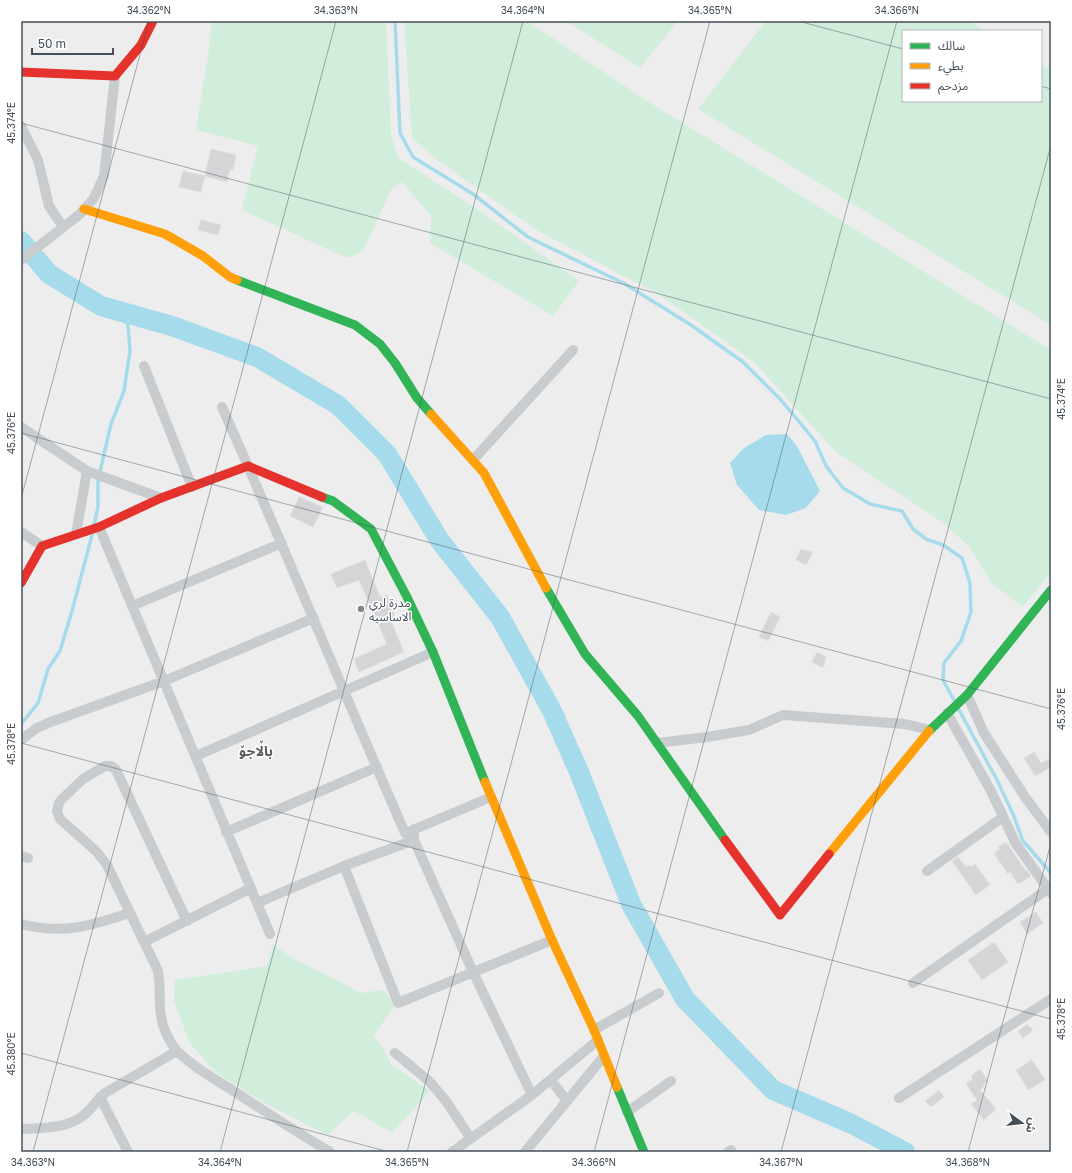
<svg xmlns="http://www.w3.org/2000/svg" width="1072" height="1173" viewBox="0 0 1072 1173" font-family="'Golos Text','Noto Sans Arabic',sans-serif">
<style>
.green{fill:#d1eedd}
.water{fill:#a6dbec}
.lines{fill:none;stroke-linecap:round;stroke-linejoin:round}
.stream{stroke:#a6dbec;stroke-width:3.5}
.river{stroke:#a6dbec;stroke-width:20}
.building{fill:#d5d5d8;stroke:#dfdfe0}
.street{stroke:#c9ccce;stroke-width:10}
.fast{stroke:#30b455;stroke-width:9}
.slow{stroke:#ff9f0a;stroke-width:9}
.jam{stroke:#e5322d;stroke-width:9}
.ticks{fill:none;stroke:#454f5a;stroke-width:1;stroke-opacity:0.45}
.poi-dot{fill:#80868d;stroke:#fff;stroke-width:1.5}
.labels{text-anchor:middle;dominant-baseline:central;stroke-width:3;stroke-linejoin:round;paint-order:stroke}
.poi-label{font-size:12px;fill:#454f5a;stroke:#fff;text-anchor:start}
.quarter-label{font-size:14px;font-weight:bold;fill:#595d62;stroke:#fff}
.neatline{fill:none;stroke:#454f5a;stroke-width:1.5}
.ticks-label{font-size:10px;text-anchor:middle;fill:#454f5a}
</style>
<rect width="100%" height="100%" fill="#eeeded"/>
<!-- green -->
<path class="green" d="M212 21H386L391 134 398 158 473 206 579 281 553 316 430 243 431 216 402 182 391 190 363 251 347 258 242 210 258 146 196 130 209 49Z
M404 21H527L652 104 1051 350V572L1023 607 991 583 970 547 942 522 836 452 754 362 658 294 538 231 440 162 412 138Z
M570 21H678L640 68 569 23Z
M766 21H969L985 31H903V101H1041V65L1051 71V325L698 109Z
M273 944 293 959 329 976 360 993 383 990 395 1005 373 1037 381 1045 392 1065 430 1091 392 1133 354 1111 327 1135 264 1103 214 1071 189 1042 174 1001 175 980 267 966Z"/>
<!-- water -->
<path class="water" d="M787 434 797 446 820 491 806 508 786 515 759 510 737 485 730 463 744 448 766 435Z"/>
<g class="lines">
<!-- stream -->
<path class="stream" d="M395 21 400 133 413 157 473 194 528 237 625 284 691 325 743 362 781 400 815 441 826 466 843 488 870 504 902 511 913 529 926 539 943 545 962 558 970 583 971 612 961 641 944 663 943 680 955 702
M94 525 98 507V480L111 424 124 391 130 351 128 325 121 312
M958 708 997 780 1013 814 1023 841 1051 873
M21 724 38 703 48 669 60 651 72 611 92 535"/>
<!-- river -->
<path class="river" d="M21 241 49 274 101 306 172 326 257 357 338 405 387 454 440 541 500 617 552 711 579 772 631 904 685 999 773 1090 852 1124 905 1152"/>
</g>
<!-- building -->
<path class="building" d="M211 149 236 155 233 170 230 169 227 182 205 176Z
M183 171 205 176 201 192 179 187Z
M201 220 221 225 218 235 198 230Z
M299 497 323 507 313 527 290 516Z
M801 549 813 552 806 565 796 560Z
M365 560 380 597 387 595 395 616 390 619 404 652 359 672 354 659 387 644 359 580 337 588 331 574Z
M771 612 780 617 768 641 759 637Z
M817 652 826 657 823 668 812 662Z
M1034 752 1041 763 1051 758V767L1035 776 1024 758Z
M1006 842 1025 870 1026 869 1031 876 1018 884 1010 872 1008 874 994 853 1000 849 998 847Z
M958 857 966 867 969 865 970 867 975 864 990 885 976 895 952 861Z
M1036 912 1043 923 1027 934 1020 922Z
M994 942 1008 962 982 980 968 960Z
M1027 1024 1033 1030 1023 1038 1018 1031Z
M1032 1060 1045 1080 1028 1090 1016 1070Z
M980 1069 988 1081 982 1085 984 1087 980 1090 996 1109 984 1120 971 1104 977 1100 966 1084 973 1079 971 1076Z
M939 1090 944 1097 931 1107 925 1101Z"/>
<g class="lines">
<!-- street -->
<path class="street" d="M21 126 38 160 49 206 63 227
M21 260 80 214 94 198 104 176 115 76
M144 366 192 487
M222 407C285 549 343 691 405 833L414 840 473 972 532 1095
M21 427 87 471 161 498
M473 460 573 350
M99 527 270 934
M21 532 42 546
M76 534 87 471
M132 606 282 543
M967 695 984 733 1025 797 1051 832
M947 713 990 789 1016 844 1051 893
M21 740 37 728 48 723 164 681 314 618
M657 743 707 737 749 730 783 715 905 724 930 730
M196 756 433 652
M226 832 377 767
M408 832 491 797
M21 856 28 858
M344 866 398 1003 552 940
M927 871 1003 817
M257 903 344 866 414 840V829
M187 921 116 770 111 766H105L83 779 61 800 59 803 57 811 60 819 96 851 107 865 158 971C162 993 156 1011 166 1033 169 1039 173 1047 177 1051 192 1066 214 1079 232 1090 264 1111 297 1132 330 1152
M21 924C63 935 90 926 130 913
M144 942 251 888
M913 983 1048 889
M594 1030 659 993
M395 1053 429 1081 446 1101 471 1139
M551 1080 567 1101
M100 1097 128 1152
M899 1098 1051 999
M627 1112 671 1081
M21 1129C42 1128 67 1129 84 1115 92 1109 97 1099 105 1093L177 1051
M452 1152 532 1095 598 1040
M525 1152 604 1056
M728 1152 731 1150"/>
<!-- fast -->
<path class="fast" d="M237 280 355 325 380 344 395 363 417 398 431 414
M322 497 333 501 371 529 407 597 433 652 485 782
M546 588 585 654 638 716 725 840
M929 731 967 695 1051 590
M617 1087 644 1152"/>
<!-- slow -->
<path class="slow" d="M84 209 165 234 203 256 230 277 237 280
M431 414 484 473 546 588
M485 782 552 940 594 1030 617 1087
M829 854 929 731"/>
<!-- jam -->
<path class="jam" d="M21 72 115 76 141 45 153 21
M21 583 42 546 99 527 161 498 248 466 322 497
M725 840 780 915 829 854"/>
</g>
<!-- ticks -->
<path class="ticks" d="M798 21 903 49M1041 86 1051 89M21 123 1051 399M21 433 1051 709M21 499 149 21M21 743 1051 1019M21 1053 389 1152M33 1152 336 21M220 1152 523 21M407 1152 710 21M594 1152 897 21M781 1152 1051 145M968 1152 1051 843"/>
<!-- markers -->
<circle class="poi-dot" cx="361" cy="609" r="4"/>
<g class="labels">
<!-- poi labels -->
<g class="poi-label">
<text x="369" y="602">مدرة لري<tspan x="369" dy="14">الاساسیه</tspan></text>
</g>
<!-- quarter labels -->
<g class="quarter-label">
<text x="256" y="750">باڵاجۆ</text>
</g>
</g>
<!-- border -->
<rect width="1072" height="1173" fill="none" stroke="#ffffff" stroke-width="44"/>
<!-- legend -->
<rect x="902" y="30" width="140" height="72" fill="#ffffff" stroke="#b5b9bd"/>
<rect x="910" y="43" width="20" height="6" fill="#30b455" stroke="#b5b9bd"/>
<text x="938" y="50" font-size="12" fill="#454f5a">سالك</text>
<rect x="910" y="63" width="20" height="6" fill="#ff9f0a" stroke="#b5b9bd"/>
<text x="938" y="70" font-size="12" fill="#454f5a">بطيء</text>
<rect x="910" y="83" width="20" height="6" fill="#e5322d" stroke="#b5b9bd"/>
<text x="938" y="90" font-size="12" fill="#454f5a">مزدحم</text>
<!-- north arrow -->
<g transform="translate(1022 1123) rotate(105)" stroke="#ffffff" stroke-width="3" paint-order="stroke">
<path d="M0-3L7 15L0 10L-7 15Z" fill="#454f5a"/>
<text y="-6" font-size="11" font-weight="bold" text-anchor="middle" fill="#454f5a">ش</text>
</g>
<!-- scale -->
<path d="M32 48v6h81v-6" fill="none" stroke="#454f5a" stroke-width="2"/>
<text x="38" y="48" font-size="12" fill="#454f5a" stroke="#ffffff" stroke-width="3" paint-order="stroke">50 m</text>
<rect x="22" y="22" width="1028" height="1129" class="neatline"/>
<g class="ticks-label">
<text x="149" y="14">34.362°N</text>
<text x="336" y="14">34.363°N</text>
<text x="523" y="14">34.364°N</text>
<text x="710" y="14">34.365°N</text>
<text x="897" y="14">34.366°N</text>
<text transform="translate(11 123) rotate(-90)" y="4">45.374°E</text>
<text transform="translate(1061 399) rotate(-90)" y="4">45.374°E</text>
<text transform="translate(11 433) rotate(-90)" y="4">45.376°E</text>
<text transform="translate(1061 709) rotate(-90)" y="4">45.376°E</text>
<text transform="translate(11 744) rotate(-90)" y="4">45.378°E</text>
<text transform="translate(1061 1019) rotate(-90)" y="4">45.378°E</text>
<text transform="translate(11 1054) rotate(-90)" y="4">45.380°E</text>
<text x="33" y="1166">34.363°N</text>
<text x="220" y="1166">34.364°N</text>
<text x="407" y="1166">34.365°N</text>
<text x="594" y="1166">34.366°N</text>
<text x="781" y="1166">34.367°N</text>
<text x="968" y="1166">34.368°N</text>
</g>
</svg>
